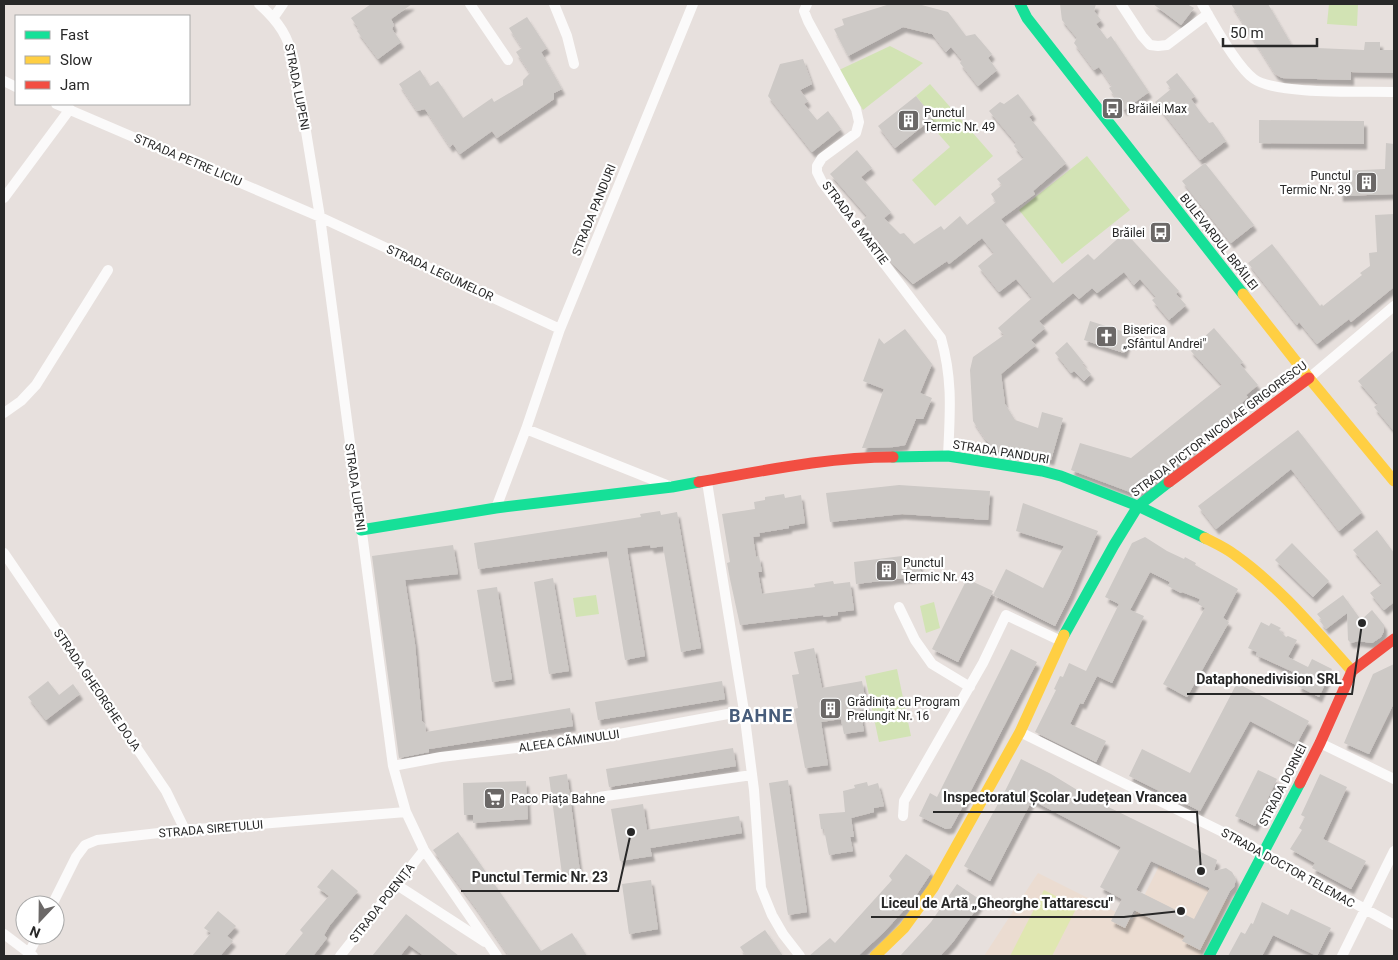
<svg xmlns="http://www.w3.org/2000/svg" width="1398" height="960" viewBox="0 0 1398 960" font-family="Roboto,sans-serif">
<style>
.education{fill:#ebdcd1}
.green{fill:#d2e3b4}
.pitch{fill:#e0e7b1}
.building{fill:#cdc9c6;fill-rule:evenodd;filter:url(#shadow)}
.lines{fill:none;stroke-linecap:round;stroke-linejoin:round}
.street{stroke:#fbfafa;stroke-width:10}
.fast{stroke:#16e098;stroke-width:11}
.slow{stroke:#ffcf43;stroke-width:11}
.jam{stroke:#f24e42;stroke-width:11}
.labels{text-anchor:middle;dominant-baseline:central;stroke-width:4.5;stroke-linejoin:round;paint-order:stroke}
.street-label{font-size:12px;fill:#282828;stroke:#fff}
.poi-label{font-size:12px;fill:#282828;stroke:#fff;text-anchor:start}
.district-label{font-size:18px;font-weight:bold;letter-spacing:1px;fill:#475c7a;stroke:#fff}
.leader{fill:none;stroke:#282828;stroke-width:2}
.callout-dot{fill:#282828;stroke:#fff;stroke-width:2}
.callout-label{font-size:14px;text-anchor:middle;font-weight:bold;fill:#282828;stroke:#fff;stroke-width:4.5;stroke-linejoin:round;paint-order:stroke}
</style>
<defs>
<filter id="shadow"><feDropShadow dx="3" dy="5.5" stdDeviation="1" flood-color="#0004"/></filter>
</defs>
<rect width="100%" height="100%" fill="#e7e0dd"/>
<!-- education -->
<path class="education" d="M1159 866 1230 901 1201 956H984L1038 873 1132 920Z"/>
<!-- green -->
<path class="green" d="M1329 4H1358L1357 26 1327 24Z
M890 46 923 63 863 110 839 70Z
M930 84 993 156 935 206 912 180 950 147 928 122 933 117 916 96Z
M1087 156 1130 210 1062 264 1019 210Z
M596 595 599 614 576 617 573 598Z
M934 602 940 628 926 633 920 606Z
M897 669 911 736 879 742 865 676Z"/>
<!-- pitch -->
<path class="pitch" d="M1044 890 1077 907 1052 956H1010Z"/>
<!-- building -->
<path class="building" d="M371 4H412L391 19 394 25 392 29 401 42 378 59 357 31 359 29 351 18Z
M890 4H918L948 12 966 36 975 34 992 54 988 58 997 70 978 86 960 63 962 60 951 47 946 52 932 34 903 27 848 56 834 29 844 25 842 19Z
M1060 4H1096L1094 11 1101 20 1096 24 1107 39 1111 36 1149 92 1124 110 1109 88 1112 86 1099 67 1094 70 1074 43 1077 38 1062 20Z
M1153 4H1187L1194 8 1181 25Z
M1231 4H1268L1293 47 1364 50 1365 42H1380V50H1394V73L1351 72V80L1282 78 1275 74Z
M527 17 547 48 541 52 562 89 554 93V99L497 138 492 131 460 154 453 144 450 147 425 109 417 111 399 84 420 70 430 86 438 81 463 118 492 98 494 102 523 85V80L530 73 516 52 522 48 509 28Z
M803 59 812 84 800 90 808 101 804 104 817 120 828 111 841 129 812 152 768 96 780 64Z
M1177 73 1195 96 1191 99 1201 113 1209 123 1213 122 1226 141 1200 160 1155 102 1171 89 1166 82Z
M1018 94 1033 114 1029 117 1066 163 1033 191 1035 194 1001 219 1053 283 1088 254 1094 260 1125 232 1179 291 1176 294 1186 305 1169 320 1152 300 1156 297 1140 279 1134 285 1124 272 1097 293 1092 288 1079 299 1073 293 1039 321 1045 328 1031 340 1036 345 1001 374 1005 404 1015 420 1038 428 1042 412 1063 418 1051 460 1021 452 1018 456 995 449 985 439 973 421 970 370 973 357 1004 335 998 328 1032 298 1016 279 999 292 978 266 994 253 982 238 949 264 947 261 913 284 893 264 881 248 883 247 862 221 867 216 830 174 857 150 872 168 861 177 891 212 884 218 900 234 904 233 914 244 941 226 944 230 960 216 967 225 996 202 991 194 1002 185 997 179 1024 158 1014 146 1016 143 989 111 1000 102 1004 104Z
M916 96 933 118 895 148 878 126Z
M1259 120 1364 121V144L1259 143Z
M1386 143 1394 144V194L1340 196 1339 171 1385 169Z
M1205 163 1254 225 1231 243 1182 181Z
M1394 214V287L1351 322 1349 319 1317 344 1299 322 1297 325 1248 263 1272 244 1320 306 1322 304 1323 306 1362 275 1360 273 1370 266 1369 253 1377 252 1375 215Z
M1090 321 1131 334 1124 353 1084 340Z
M1214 328 1243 362 1240 364 1258 385 1246 395 1248 397 1226 417 1228 419 1143 491 1130 492 1071 470 1080 443 1131 458 1222 385 1190 350Z
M905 329 932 364 920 393 932 398 923 419H916L905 445 894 447 862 448 884 389 863 381 879 338 884 344Z
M1067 342 1084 363 1082 364 1091 374 1084 381 1074 371 1071 373 1055 353Z
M1394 350V431L1374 407 1378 404 1358 381Z
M1298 430 1362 512 1339 531 1291 469 1216 529 1198 506Z
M899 485 990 491 988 520 902 514 830 522 826 493Z
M784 494 785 498 801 495 805 523 789 526V528L759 533 760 536 753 537 756 557 759 556 762 572H758L762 594 815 587 814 584 833 581 834 584 850 582 854 610 838 612V615L824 617 823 615 740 625 730 579 727 563 730 562 722 514 755 509 754 502 765 500V497Z
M1023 503 1098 531 1070 596 1055 626 993 595 1006 569 1043 588 1064 546 1016 531Z
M660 511 661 515 677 512 701 648 681 652 663 546 651 548 650 545 627 548 645 656 625 660 607 551 478 569 474 543 641 517 640 514Z
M1377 530 1394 553V602L1384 610 1370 593 1382 584 1353 550Z
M1145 537 1167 551 1184 559 1185 557 1196 563 1195 565 1238 589 1223 618 1229 622 1187 697 1163 684 1205 608 1198 604 1200 599 1182 592 1181 593 1168 586 1170 582 1150 572 1130 610 1144 616 1112 683 1097 676 1083 704 1080 703 1070 724 1106 741 1096 762 1035 732 1056 690 1054 689 1060 676 1063 677 1069 663 1086 671 1119 604 1105 597 1132 543Z
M1292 543 1329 581 1313 597 1275 560Z
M453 545 458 574 405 580 415 644 422 721 425 724 426 732 570 708 573 726 429 749V752L399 758 372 556Z
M902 556 903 563 919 561 921 576 856 584 854 562Z
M553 578 569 671 549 674 534 582Z
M967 579 993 591 958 662 932 649Z
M497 587 512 679 492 682 477 590Z
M1343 595 1361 620 1372 610 1384 625V631L1381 637 1372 643 1358 641 1351 643 1348 640 1347 613 1326 629 1320 621 1322 620 1317 614Z
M1261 622 1269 626 1271 623 1281 628 1279 630 1286 637 1288 636 1297 640 1288 657 1308 667 1312 659 1332 669 1319 697 1298 686 1300 681 1298 680 1300 675 1256 655 1257 652 1248 648Z
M814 648 822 688 862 681 867 709 860 710 864 731 844 734 841 719 821 722 828 765 805 768 794 709 798 708 792 675 799 674 794 652Z
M1011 649 1037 662 963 806 951 828 946 829 919 816 930 793 937 797Z
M1394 664V703L1369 754 1344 743 1373 674Z
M48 681 59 695 73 684 80 694 46 720 28 697Z
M722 681 725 699 598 720 595 702Z
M1237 683 1309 721 1296 745 1250 721 1200 811 1129 776 1142 749 1190 773Z
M733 748 736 766 609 787 606 769Z
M1021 759 1051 774 1092 799 1217 860 1214 871 1226 868 1232 872 1236 879 1234 887 1230 891 1200 950 1182 941 1185 936 1134 910 1125 928 1111 921 1122 899 1100 887 1121 847 1032 800 990 881 964 866 1005 791ZM1151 861 1210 888 1194 919 1136 890Z
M1258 770 1277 779 1255 826 1235 816Z
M567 774 580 872 562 874 549 777Z
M1320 774 1347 787 1323 839 1366 861 1351 889 1312 868 1315 863 1290 849 1302 830 1299 828 1305 817 1301 815Z
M788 780 807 912 788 915 769 783Z
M526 781 528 819 473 823V815H464L463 783Z
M867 782 868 786 878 783 884 806 874 808V812L851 818 854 837H850L853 851 829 855 824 829H821L819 814 845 812 843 791 855 788 854 785Z
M643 804 647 830 739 816 742 833 650 848 652 856 620 861 611 809Z
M458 832 541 951 572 933 587 956H509L476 908 433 850Z
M906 854 930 870 931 873 913 900 884 932 858 956H809L830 938 835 943 892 880 889 876Z
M332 869 358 891 330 925 324 935 327 938 313 956H284L303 933 300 930 329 896 317 887Z
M651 880 658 929 629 934 622 884Z
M957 884 982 901 953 942 940 956H900L931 922Z
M1262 902 1288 915 1291 909 1331 928 1317 956 1273 935 1262 956H1228L1241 932 1245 934 1251 923 1253 924Z
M218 911 236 926 227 936 233 941 220 956H192L211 933 204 928Z
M406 914 430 933 459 956H424L409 945 400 956H372Z
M765 930 783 956H746L740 947Z"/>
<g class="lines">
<!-- street -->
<path class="street" d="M259 4C280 23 288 36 295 64L320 217 393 766 406 812 424 850 497 956
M470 4 508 60
M554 4 567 36 574 64
M807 4 804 11 808 21 856 109 859 122 856 133 822 158 817 166V172L822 182 941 338C953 380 950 413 948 456
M1121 4 1142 36 1150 45 1158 46 1167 45 1208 14
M1202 4C1212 22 1238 68 1254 79 1277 95 1363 91 1394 92
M274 17 283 4
M4 81 16 87
M56 104 320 217 560 329
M4 198 70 109
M1309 378 1394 306
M4 413 21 401 36 385 108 270
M526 429 669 486
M707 482 744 711 754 790 761 888 772 915 783 934 800 956
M496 508 526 429 560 329 693 4
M4 553 166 791 185 830
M899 607 915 640 932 664 970 687
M1020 732 1249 845 1394 925
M1320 743 1394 779
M393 766 441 757 592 739 744 711
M599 797 752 775
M903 816 904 801 983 663 1006 615 1061 641
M397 885 485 942
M52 905 76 857 85 845 97 840 185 830 406 812
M4 934 33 956
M29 953 38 935
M340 956 424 850
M1342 956 1394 851"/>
<!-- fast -->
<path class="fast" d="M1020 4 1027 18 1243 294
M893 457 948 456 1042 471 1061 476 1138 506 1205 538
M361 530 496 508 672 487 699 482
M1064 635 1114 545 1138 506 1169 482
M1209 956 1300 783"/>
<!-- slow -->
<path class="slow" d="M1243 294 1309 378 1394 481
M1205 538C1215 543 1226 548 1235 555 1280 587 1315 630 1352 671
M875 956 904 928 933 888 1020 732 1064 635"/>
<!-- jam -->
<path class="jam" d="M699 482C763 471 827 457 893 457
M1169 482 1309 378
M1300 783 1320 743 1352 671 1394 639"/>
</g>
<!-- icons -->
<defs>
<symbol id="bus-square" viewBox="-11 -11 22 22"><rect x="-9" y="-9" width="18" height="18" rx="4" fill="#6b6867" stroke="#fff"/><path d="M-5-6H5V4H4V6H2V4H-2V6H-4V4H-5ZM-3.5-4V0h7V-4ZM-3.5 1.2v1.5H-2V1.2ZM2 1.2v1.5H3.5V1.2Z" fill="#fff"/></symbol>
<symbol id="building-square" viewBox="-11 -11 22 22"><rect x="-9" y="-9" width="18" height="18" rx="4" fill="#6b6867" stroke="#fff"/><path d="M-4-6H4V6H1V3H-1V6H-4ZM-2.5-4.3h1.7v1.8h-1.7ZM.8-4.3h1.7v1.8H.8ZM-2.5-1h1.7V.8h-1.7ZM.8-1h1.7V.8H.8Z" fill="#fff"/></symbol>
<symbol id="church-square" viewBox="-11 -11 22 22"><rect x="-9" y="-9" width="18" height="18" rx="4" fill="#6b6867" stroke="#fff"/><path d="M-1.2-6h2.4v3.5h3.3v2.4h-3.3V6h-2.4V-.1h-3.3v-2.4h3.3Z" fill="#fff"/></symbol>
<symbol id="supermarket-square" viewBox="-11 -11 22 22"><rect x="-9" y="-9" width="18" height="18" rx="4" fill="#6b6867" stroke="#fff"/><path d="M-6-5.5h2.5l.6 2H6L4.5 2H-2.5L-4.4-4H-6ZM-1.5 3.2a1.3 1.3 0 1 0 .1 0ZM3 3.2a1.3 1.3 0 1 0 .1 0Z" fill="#fff"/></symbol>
</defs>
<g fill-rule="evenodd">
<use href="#bus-square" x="1100" y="96" width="25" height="25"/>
<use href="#building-square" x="896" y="108" width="25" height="25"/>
<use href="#building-square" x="1354" y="170" width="25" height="25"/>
<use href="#bus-square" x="1148" y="220" width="25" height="25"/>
<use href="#church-square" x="1094" y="324" width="25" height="25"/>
<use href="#building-square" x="874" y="558" width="25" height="25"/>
<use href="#building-square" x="818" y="696" width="25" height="25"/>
<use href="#supermarket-square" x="482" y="786" width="25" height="25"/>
</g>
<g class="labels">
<!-- street labels -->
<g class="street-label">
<text transform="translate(297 87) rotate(79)">STRADA LUPENI</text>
<text transform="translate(188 160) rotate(23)">STRADA PETRE LICIU</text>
<text transform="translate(594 210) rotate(-68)">STRADA PANDURI</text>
<text transform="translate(855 223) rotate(53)">STRADA 8 MARTIE</text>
<text transform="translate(1219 242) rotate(52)">BULEVARDUL BRĂILEI</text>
<text transform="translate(440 273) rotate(25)">STRADA LEGUMELOR</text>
<text transform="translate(1219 429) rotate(-37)">STRADA PICTOR NICOLAE GRIGORESCU</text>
<text transform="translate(1001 452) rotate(9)">STRADA PANDURI</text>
<text transform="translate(355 487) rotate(82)">STRADA LUPENI</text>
<text transform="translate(97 690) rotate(56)">STRADA GHEORGHE DOJA</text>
<text transform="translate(569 741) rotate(-8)">ALEEA CĂMINULUI</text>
<text transform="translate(1283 785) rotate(-63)">STRADA DORNEI</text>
<text transform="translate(211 829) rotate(-5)">STRADA SIRETULUI</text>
<text transform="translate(1288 868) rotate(29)">STRADA DOCTOR TELEMAC</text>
<text transform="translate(382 903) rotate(-52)">STRADA POENIȚA</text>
</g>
<!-- poi labels -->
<g class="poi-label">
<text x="1128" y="109">Brăilei Max</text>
<text x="924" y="113">Punctul<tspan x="924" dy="14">Termic Nr. 49</tspan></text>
<text x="1351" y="176" text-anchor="end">Punctul<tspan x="1351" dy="14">Termic Nr. 39</tspan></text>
<text x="1145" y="233" text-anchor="end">Brăilei</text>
<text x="1123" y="330">Biserica<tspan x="1123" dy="14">„Sfântul Andrei"</tspan></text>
<text x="903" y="563">Punctul<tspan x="903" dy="14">Termic Nr. 43</tspan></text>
<text x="847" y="702">Grădinița cu Program<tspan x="847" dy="14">Prelungit Nr. 16</tspan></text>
<text x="511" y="799">Paco Piața Bahne</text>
</g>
<!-- district labels -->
<g class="district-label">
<text x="761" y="715">BAHNE</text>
</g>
</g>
<!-- callouts -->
<path class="leader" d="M1362 623L1352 694H1187M1201 871L1197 812H933M631 832L618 891H461M1181 911L1124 917H871"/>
<g class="callout-dot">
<circle cx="1362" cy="623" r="5"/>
<circle cx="1201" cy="871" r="5"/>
<circle cx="631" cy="832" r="5"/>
<circle cx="1181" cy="911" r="5"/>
</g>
<g class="callout-label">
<text x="1269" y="684">Dataphonedivision SRL</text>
<text x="1065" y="802">Inspectoratul Școlar Județean Vrancea</text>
<text x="540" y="882">Punctul Termic Nr. 23</text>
<text x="997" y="908">Liceul de Artă „Gheorghe Tattarescu"</text>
</g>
<!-- border -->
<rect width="1398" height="960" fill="none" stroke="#282828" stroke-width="10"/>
<!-- legend -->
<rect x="15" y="15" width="175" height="90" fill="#ffffff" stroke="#a9a9a9"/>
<rect x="25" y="31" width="25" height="8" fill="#16e098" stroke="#a9a9a9"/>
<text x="60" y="40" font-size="15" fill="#282828">Fast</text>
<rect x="25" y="56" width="25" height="8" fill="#ffcf43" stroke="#a9a9a9"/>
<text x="60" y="65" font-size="15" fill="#282828">Slow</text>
<rect x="25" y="81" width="25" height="8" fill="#f24e42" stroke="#a9a9a9"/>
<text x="60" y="90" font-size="15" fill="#282828">Jam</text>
<!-- north arrow -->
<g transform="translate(40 920) rotate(202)"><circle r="24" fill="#ffffff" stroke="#a9a9a9"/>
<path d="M0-4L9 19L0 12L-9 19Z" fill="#6b6867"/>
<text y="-8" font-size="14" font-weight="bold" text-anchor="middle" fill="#282828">N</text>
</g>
<!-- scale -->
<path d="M1223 38v8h94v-8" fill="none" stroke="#282828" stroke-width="2.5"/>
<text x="1230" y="38" font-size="15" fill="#282828" stroke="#ffffff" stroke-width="4" paint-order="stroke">50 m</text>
</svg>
